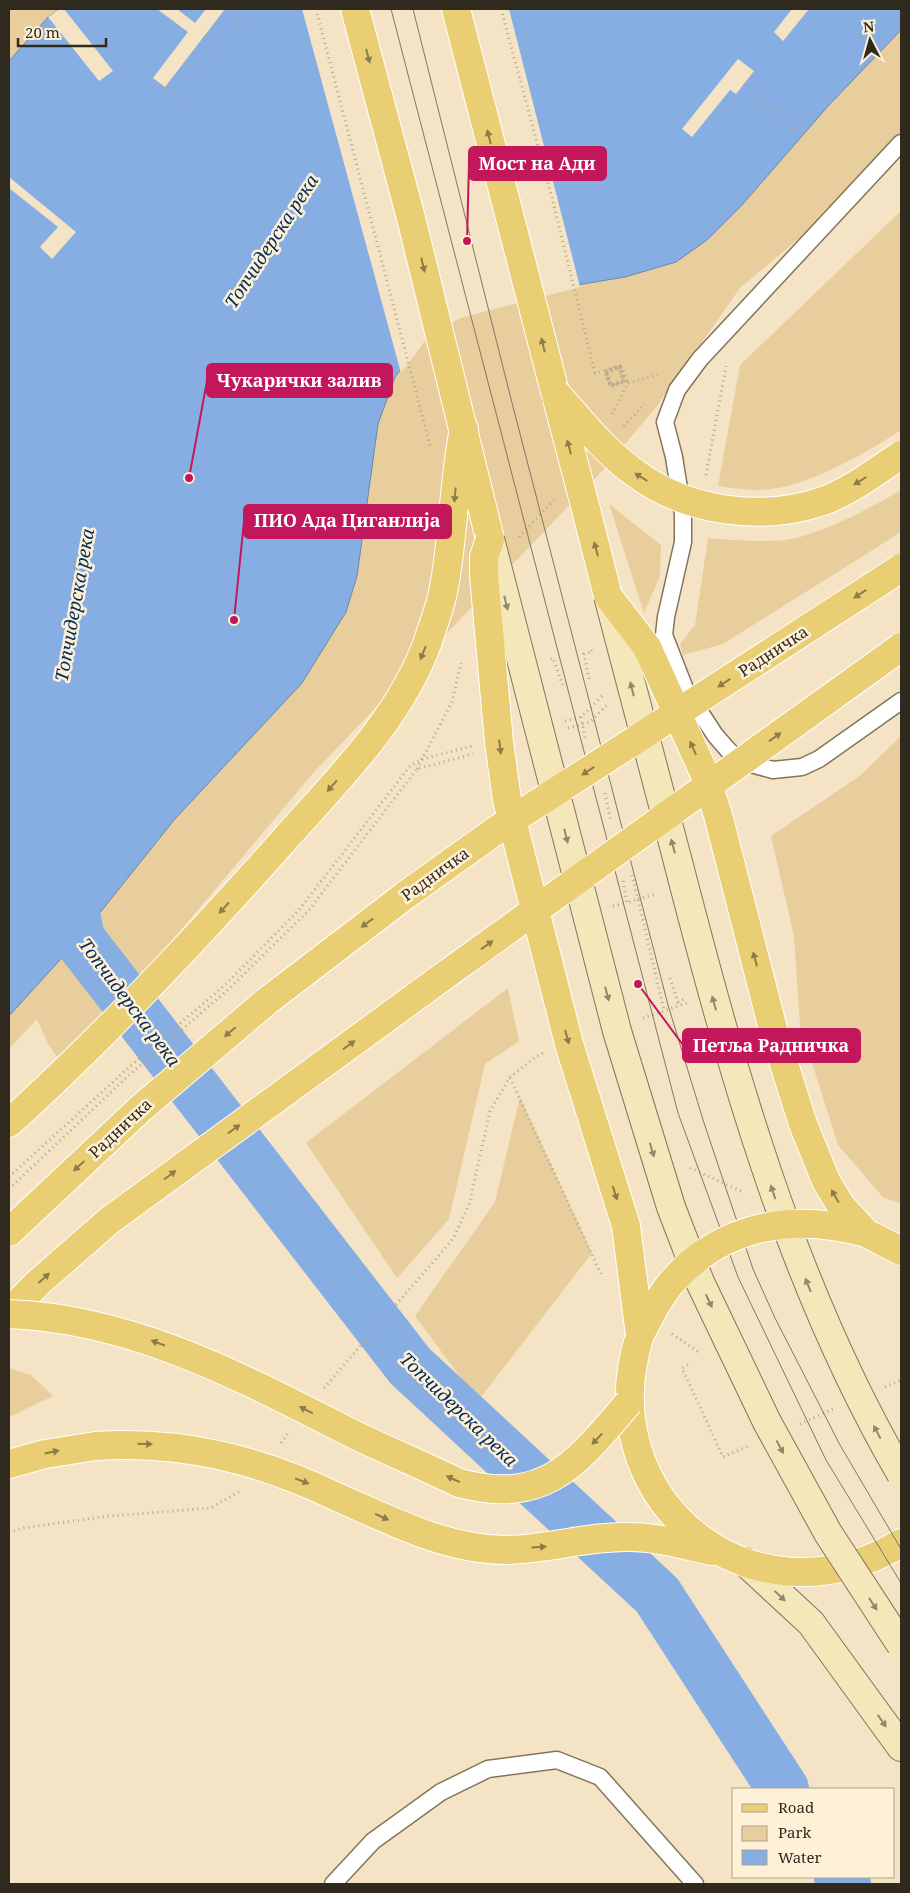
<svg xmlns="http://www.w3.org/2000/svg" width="910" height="1893" viewBox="0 0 910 1893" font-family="'Noto Serif',serif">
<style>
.green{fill:#e7ce9c}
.water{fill:#87aee3;stroke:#6d86a8}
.pier{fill:#f4e4c5}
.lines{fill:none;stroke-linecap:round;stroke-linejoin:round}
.river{stroke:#87aee3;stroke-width:52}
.service-casing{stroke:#84755a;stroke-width:19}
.secondary-casing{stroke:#84755a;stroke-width:30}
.primary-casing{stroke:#fff;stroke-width:30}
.path{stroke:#b2a68d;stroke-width:3;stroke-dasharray:1 4;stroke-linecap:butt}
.service{stroke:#fff;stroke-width:16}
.secondary{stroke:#f4e7ba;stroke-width:28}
.primary{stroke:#e9ce74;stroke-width:28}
.tram{stroke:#817763;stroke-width:1}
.secondary-bridge-casing{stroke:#84755a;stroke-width:30;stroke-linecap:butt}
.primary-bridge-casing{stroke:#fff;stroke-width:30;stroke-linecap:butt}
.path-bridge{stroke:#b2a68d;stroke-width:3;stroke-dasharray:1 4;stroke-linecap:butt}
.secondary-bridge{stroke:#f4e7ba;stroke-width:28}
.primary-bridge{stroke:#e9ce74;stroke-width:28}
.oneway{fill:#8c7c49}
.oneway2{fill:#92886c}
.labels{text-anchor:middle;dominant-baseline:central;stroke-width:5;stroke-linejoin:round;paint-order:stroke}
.street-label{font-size:16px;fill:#302a1e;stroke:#fef1d8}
.water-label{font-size:18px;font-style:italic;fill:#042b5a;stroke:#fef1d8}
.leader{fill:none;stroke:#c2185b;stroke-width:2}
.callout-dot{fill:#c2185b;stroke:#fef1d8;stroke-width:2}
.callout{fill:#c2185b;stroke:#c2185b;stroke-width:2}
.callout-label{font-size:18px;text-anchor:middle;font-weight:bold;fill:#fff}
</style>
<rect width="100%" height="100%" fill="#f4e4c5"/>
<!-- green -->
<path class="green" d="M9 9H901V137L868 180 740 288 657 406 604 469 314 772 65 1068 48 1044 37 1019 9 1049Z
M901 211V430C864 454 805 489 760 490 746 490 732 488 718 486L740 365Z
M901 490V532L723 644 683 655 680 644 695 625 708 538C731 540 779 544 800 537 833 528 872 507 901 490Z
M609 504 661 545 660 576 644 613Z
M901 736V1204L883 1197 838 1145 800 1025 794 936 771 836 861 775Z
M508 988 519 1041 485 1064 449 1219 397 1278 306 1143Z
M520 1097 592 1253 478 1401 415 1316 495 1202Z
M9 1368 31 1375 53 1396 9 1417Z"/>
<!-- water -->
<path class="water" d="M59 9H901V30L829 105 742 205 707 240 676 262 625 277 565 287 459 315 425 337 395 377 378 424 357 576 346 612 302 683 174 820 79 939 9 1016V61L48 17Z"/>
<!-- pier -->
<path class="pier" d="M59 9H64L113 71 99 81 48 17Z
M157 9H177L195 23 206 9H225L165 87 153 78 188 32Z
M302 9H509L580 287 460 318 427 338 401 373Z
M792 9H809L783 41 774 32Z
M738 59 754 71 736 94 730 90 692 137 682 129Z
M9 177 76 232 52 259 40 247 58 227 9 188Z"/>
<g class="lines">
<!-- river -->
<path class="river" d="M65 868 79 939 410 1366 657 1595 783 1789
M840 1877 845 1884"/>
<defs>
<path id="service" d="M901 143 700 359 677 390 665 422 674 457 683 514V542L666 617 664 635 685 689 715 735 728 750 740 761 773 770 802 767 819 759 901 701
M333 1884 373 1841 441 1792 488 1769 557 1760 600 1777 695 1884"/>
<path id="secondary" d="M745 1562 811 1623 901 1747"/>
<path id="primary" d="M355 9 411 218 490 539
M456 9 555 392
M582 494 608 596
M9 1123C107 1034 197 938 285 839 339 778 400 719 428 641 433 625 440 608 443 592 454 538 453 483 464 429
M9 1232 140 1109 267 1001 407 894
M866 1233 901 1251
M9 1312 39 1282 110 1220 448 973
M640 1335C587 1500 753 1633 901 1543
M9 1464 45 1454 96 1446
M337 1497C390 1520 444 1549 504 1550 546 1550 587 1536 629 1537 657 1537 684 1545 712 1551"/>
</defs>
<!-- service casing -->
<use href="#service" class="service-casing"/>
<!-- secondary casing -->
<use href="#secondary" class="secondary-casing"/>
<!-- primary casing -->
<use href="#primary" class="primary-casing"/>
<!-- path -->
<path class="path" d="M56 9 57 10
M225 9 243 29
M316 9 430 446
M501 9 552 198 595 373 604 371
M204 36 219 51
M184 63 196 73
M744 84 802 136
M165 87 177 98
M607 373 622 367 628 383
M612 414 628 383 658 375
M624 426 645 404
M706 475 726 366
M519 537 554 500
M551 659 553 658 563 686
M589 679 584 654 592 652 591 650
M581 717 585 738
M565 721 581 717 604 694
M568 728 590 722 607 705
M417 769 452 702 461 663
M605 793 611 821
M632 875 638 899 656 894
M623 881 627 903 638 899 664 1010
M613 906 627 903
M670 978 678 1002 684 999
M643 1018 687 1003
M510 1078 601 1274
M690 1168 743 1192
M9 1177 126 1070 227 983 299 910 410 766 423 759 472 746
M9 1189 128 1076 229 989 309 910 417 769 473 754
M672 1334 700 1353
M688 1365 682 1368 723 1457 748 1446
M885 1387 901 1380
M324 1388 453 1239 469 1205 490 1111 510 1077 537 1056 543 1053
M800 1424 833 1409
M281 1443 289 1432
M9 1532 24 1528 109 1516 211 1508 242 1490"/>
<!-- service -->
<use href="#service" class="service"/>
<!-- secondary -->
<use href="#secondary" class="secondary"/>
<!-- primary -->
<use href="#primary" class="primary"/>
<!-- tram -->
<path class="tram" d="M391 9 678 1113 738 1277 826 1460 901 1583
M413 9 511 399 668 1005 704 1123 753 1269 775 1318 840 1445 901 1549"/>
<defs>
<path id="secondary-bridge" d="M490 539 617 1031 671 1207 700 1282 767 1422 828 1533 901 1645
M608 596C631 684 654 771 677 858 732 1071 790 1283 901 1474"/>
<path id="primary-bridge" d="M555 392C580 420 604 451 635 473 687 512 762 522 823 501 851 491 876 471 901 455
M557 399 582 494
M490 539 484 557V576L499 742 507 800 569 1044 626 1226 640 1335
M608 596 647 647 705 775 718 815 773 1029 803 1124 826 1181 841 1206 866 1233
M407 894 498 829 901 568
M448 973 901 647
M9 1314C134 1319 243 1378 353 1434 388 1451 424 1466 459 1483 546 1506 577 1463 629 1402
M640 1335C649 1317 658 1299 671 1283 722 1224 794 1213 866 1233
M96 1446C182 1440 260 1460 337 1497"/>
</defs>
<!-- secondary-bridge casing -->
<use href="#secondary-bridge" class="secondary-bridge-casing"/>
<!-- primary-bridge casing -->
<use href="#primary-bridge" class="primary-bridge-casing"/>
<!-- path-bridge -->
<path class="path-bridge" d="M604 371 618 366 623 380 610 385 605 371 618 366 624 381 610 386 605 371 620 366 624 381 611 386 606 372 620 366 626 381 611 386 607 372 621 367 626 381 612 387 607 373"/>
<!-- secondary-bridge -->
<use href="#secondary-bridge" class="secondary-bridge"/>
<!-- primary-bridge -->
<use href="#primary-bridge" class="primary-bridge"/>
</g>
<!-- one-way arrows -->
<defs><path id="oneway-solid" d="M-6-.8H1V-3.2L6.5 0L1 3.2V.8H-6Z" transform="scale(1.25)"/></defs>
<g class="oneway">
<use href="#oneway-solid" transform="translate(368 56) rotate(75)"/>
<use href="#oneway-solid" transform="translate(489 137) rotate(-104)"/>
<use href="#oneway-solid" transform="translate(423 265) rotate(76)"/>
<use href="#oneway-solid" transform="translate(543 345) rotate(-104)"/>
<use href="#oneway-solid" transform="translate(569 447) rotate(-105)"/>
<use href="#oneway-solid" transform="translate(641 477) rotate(-148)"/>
<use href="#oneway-solid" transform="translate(860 481) rotate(148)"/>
<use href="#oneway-solid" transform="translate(455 495) rotate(95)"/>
<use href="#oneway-solid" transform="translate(596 549) rotate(-105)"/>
<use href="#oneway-solid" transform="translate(860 594) rotate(147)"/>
<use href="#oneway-solid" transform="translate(423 653) rotate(112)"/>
<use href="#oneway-solid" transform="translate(724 683) rotate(147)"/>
<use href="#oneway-solid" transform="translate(775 737) rotate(-36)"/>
<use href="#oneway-solid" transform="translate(500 747) rotate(83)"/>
<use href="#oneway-solid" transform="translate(693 748) rotate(-114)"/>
<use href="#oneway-solid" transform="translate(588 771) rotate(147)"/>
<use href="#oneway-solid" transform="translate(332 786) rotate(131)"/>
<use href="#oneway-solid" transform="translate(224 908) rotate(132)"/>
<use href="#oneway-solid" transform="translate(367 923) rotate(144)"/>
<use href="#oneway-solid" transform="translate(487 945) rotate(-36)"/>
<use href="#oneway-solid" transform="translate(755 959) rotate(-105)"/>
<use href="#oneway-solid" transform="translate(230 1032) rotate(140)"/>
<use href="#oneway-solid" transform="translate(567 1037) rotate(75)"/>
<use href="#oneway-solid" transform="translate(349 1045) rotate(-36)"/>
<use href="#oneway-solid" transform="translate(234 1129) rotate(-36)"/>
<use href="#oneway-solid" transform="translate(79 1166) rotate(137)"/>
<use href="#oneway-solid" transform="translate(170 1175) rotate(-37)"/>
<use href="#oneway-solid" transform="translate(615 1193) rotate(72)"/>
<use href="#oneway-solid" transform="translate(835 1196) rotate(-120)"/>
<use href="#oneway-solid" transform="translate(44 1278) rotate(-42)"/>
<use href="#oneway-solid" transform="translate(158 1343) rotate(-159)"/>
<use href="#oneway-solid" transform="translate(306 1410) rotate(-153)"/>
<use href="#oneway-solid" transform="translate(597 1439) rotate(133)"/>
<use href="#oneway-solid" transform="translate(145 1444) rotate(1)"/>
<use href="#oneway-solid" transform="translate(52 1452) rotate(-12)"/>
<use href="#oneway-solid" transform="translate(453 1479) rotate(-155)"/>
<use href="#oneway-solid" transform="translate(302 1481) rotate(21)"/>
<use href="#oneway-solid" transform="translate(382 1517) rotate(24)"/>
<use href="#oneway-solid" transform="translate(539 1547) rotate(-4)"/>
</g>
<g class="oneway2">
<use href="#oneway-solid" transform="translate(506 603) rotate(76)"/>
<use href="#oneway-solid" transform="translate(632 689) rotate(-104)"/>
<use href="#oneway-solid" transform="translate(566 836) rotate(76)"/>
<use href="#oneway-solid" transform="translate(673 846) rotate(-105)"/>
<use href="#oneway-solid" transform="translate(607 994) rotate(75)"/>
<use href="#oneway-solid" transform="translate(714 1003) rotate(-106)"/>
<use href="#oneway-solid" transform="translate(652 1150) rotate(73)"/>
<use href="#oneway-solid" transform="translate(773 1192) rotate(-109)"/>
<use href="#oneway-solid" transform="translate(808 1285) rotate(-112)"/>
<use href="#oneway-solid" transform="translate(709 1301) rotate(65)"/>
<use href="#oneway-solid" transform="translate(877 1432) rotate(-118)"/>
<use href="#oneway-solid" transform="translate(780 1447) rotate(62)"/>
<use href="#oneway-solid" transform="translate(780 1596) rotate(43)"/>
<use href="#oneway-solid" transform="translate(873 1604) rotate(57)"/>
<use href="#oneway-solid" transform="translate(882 1721) rotate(55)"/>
</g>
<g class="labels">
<!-- street labels -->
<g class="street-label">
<text transform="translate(773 651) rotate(-33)">Радничка</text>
<text transform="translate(435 874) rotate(-36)">Радничка</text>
<text transform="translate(120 1128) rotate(-43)">Радничка</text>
</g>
<!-- water labels -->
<g class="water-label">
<text transform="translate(271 241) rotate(-57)">Топчидерска река</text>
<text transform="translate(74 605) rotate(-80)">Топчидерска река</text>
<text transform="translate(130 1002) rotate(53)">Топчидерска река</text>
<text transform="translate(459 1409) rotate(44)">Топчидерска река</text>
</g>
</g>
<!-- callouts -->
<path class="leader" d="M467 241L469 163M189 478L207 381M234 620L244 521M638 984L683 1045"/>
<g class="callout-dot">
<circle cx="467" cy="241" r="5"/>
<circle cx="189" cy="478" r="5"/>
<circle cx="234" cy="620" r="5"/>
<circle cx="638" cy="984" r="5"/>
</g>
<g class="callout">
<rect x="469" y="147" width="137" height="33" rx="5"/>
<rect x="207" y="364" width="185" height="33" rx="5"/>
<rect x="244" y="505" width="207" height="33" rx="5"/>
<rect x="683" y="1029" width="177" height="33" rx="5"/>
</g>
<g class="callout-label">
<text x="537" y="170">Мост на Ади</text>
<text x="299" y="387">Чукарички залив</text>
<text x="347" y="527">ПИО Ада Циганлија</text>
<text x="771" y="1052">Петља Радничка</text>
</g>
<!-- border -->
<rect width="910" height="1893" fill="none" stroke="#302a1e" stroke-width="20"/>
<!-- legend -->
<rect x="732" y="1788" width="162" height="90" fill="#fef1d8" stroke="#aca18e"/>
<rect x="742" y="1804" width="25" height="8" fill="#e9ce74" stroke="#aca18e"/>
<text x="778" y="1813" font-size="15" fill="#302a1e">Road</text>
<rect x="742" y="1826" width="25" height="15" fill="#e7ce9c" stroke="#aca18e"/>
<text x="778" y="1838" font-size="15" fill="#302a1e">Park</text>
<rect x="742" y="1850" width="25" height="15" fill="#87aee3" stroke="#aca18e"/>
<text x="778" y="1863" font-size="15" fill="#302a1e">Water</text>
<!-- north arrow -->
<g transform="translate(870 40) rotate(354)" stroke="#fef1d8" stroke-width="4" paint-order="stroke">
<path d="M0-4L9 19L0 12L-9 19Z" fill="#302a1e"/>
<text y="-8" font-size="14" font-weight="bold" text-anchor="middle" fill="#302a1e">N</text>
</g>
<!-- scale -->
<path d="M18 38v8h88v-8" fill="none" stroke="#302a1e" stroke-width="2.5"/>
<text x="25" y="38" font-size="15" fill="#302a1e" stroke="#fef1d8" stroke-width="4" paint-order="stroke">20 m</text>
</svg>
